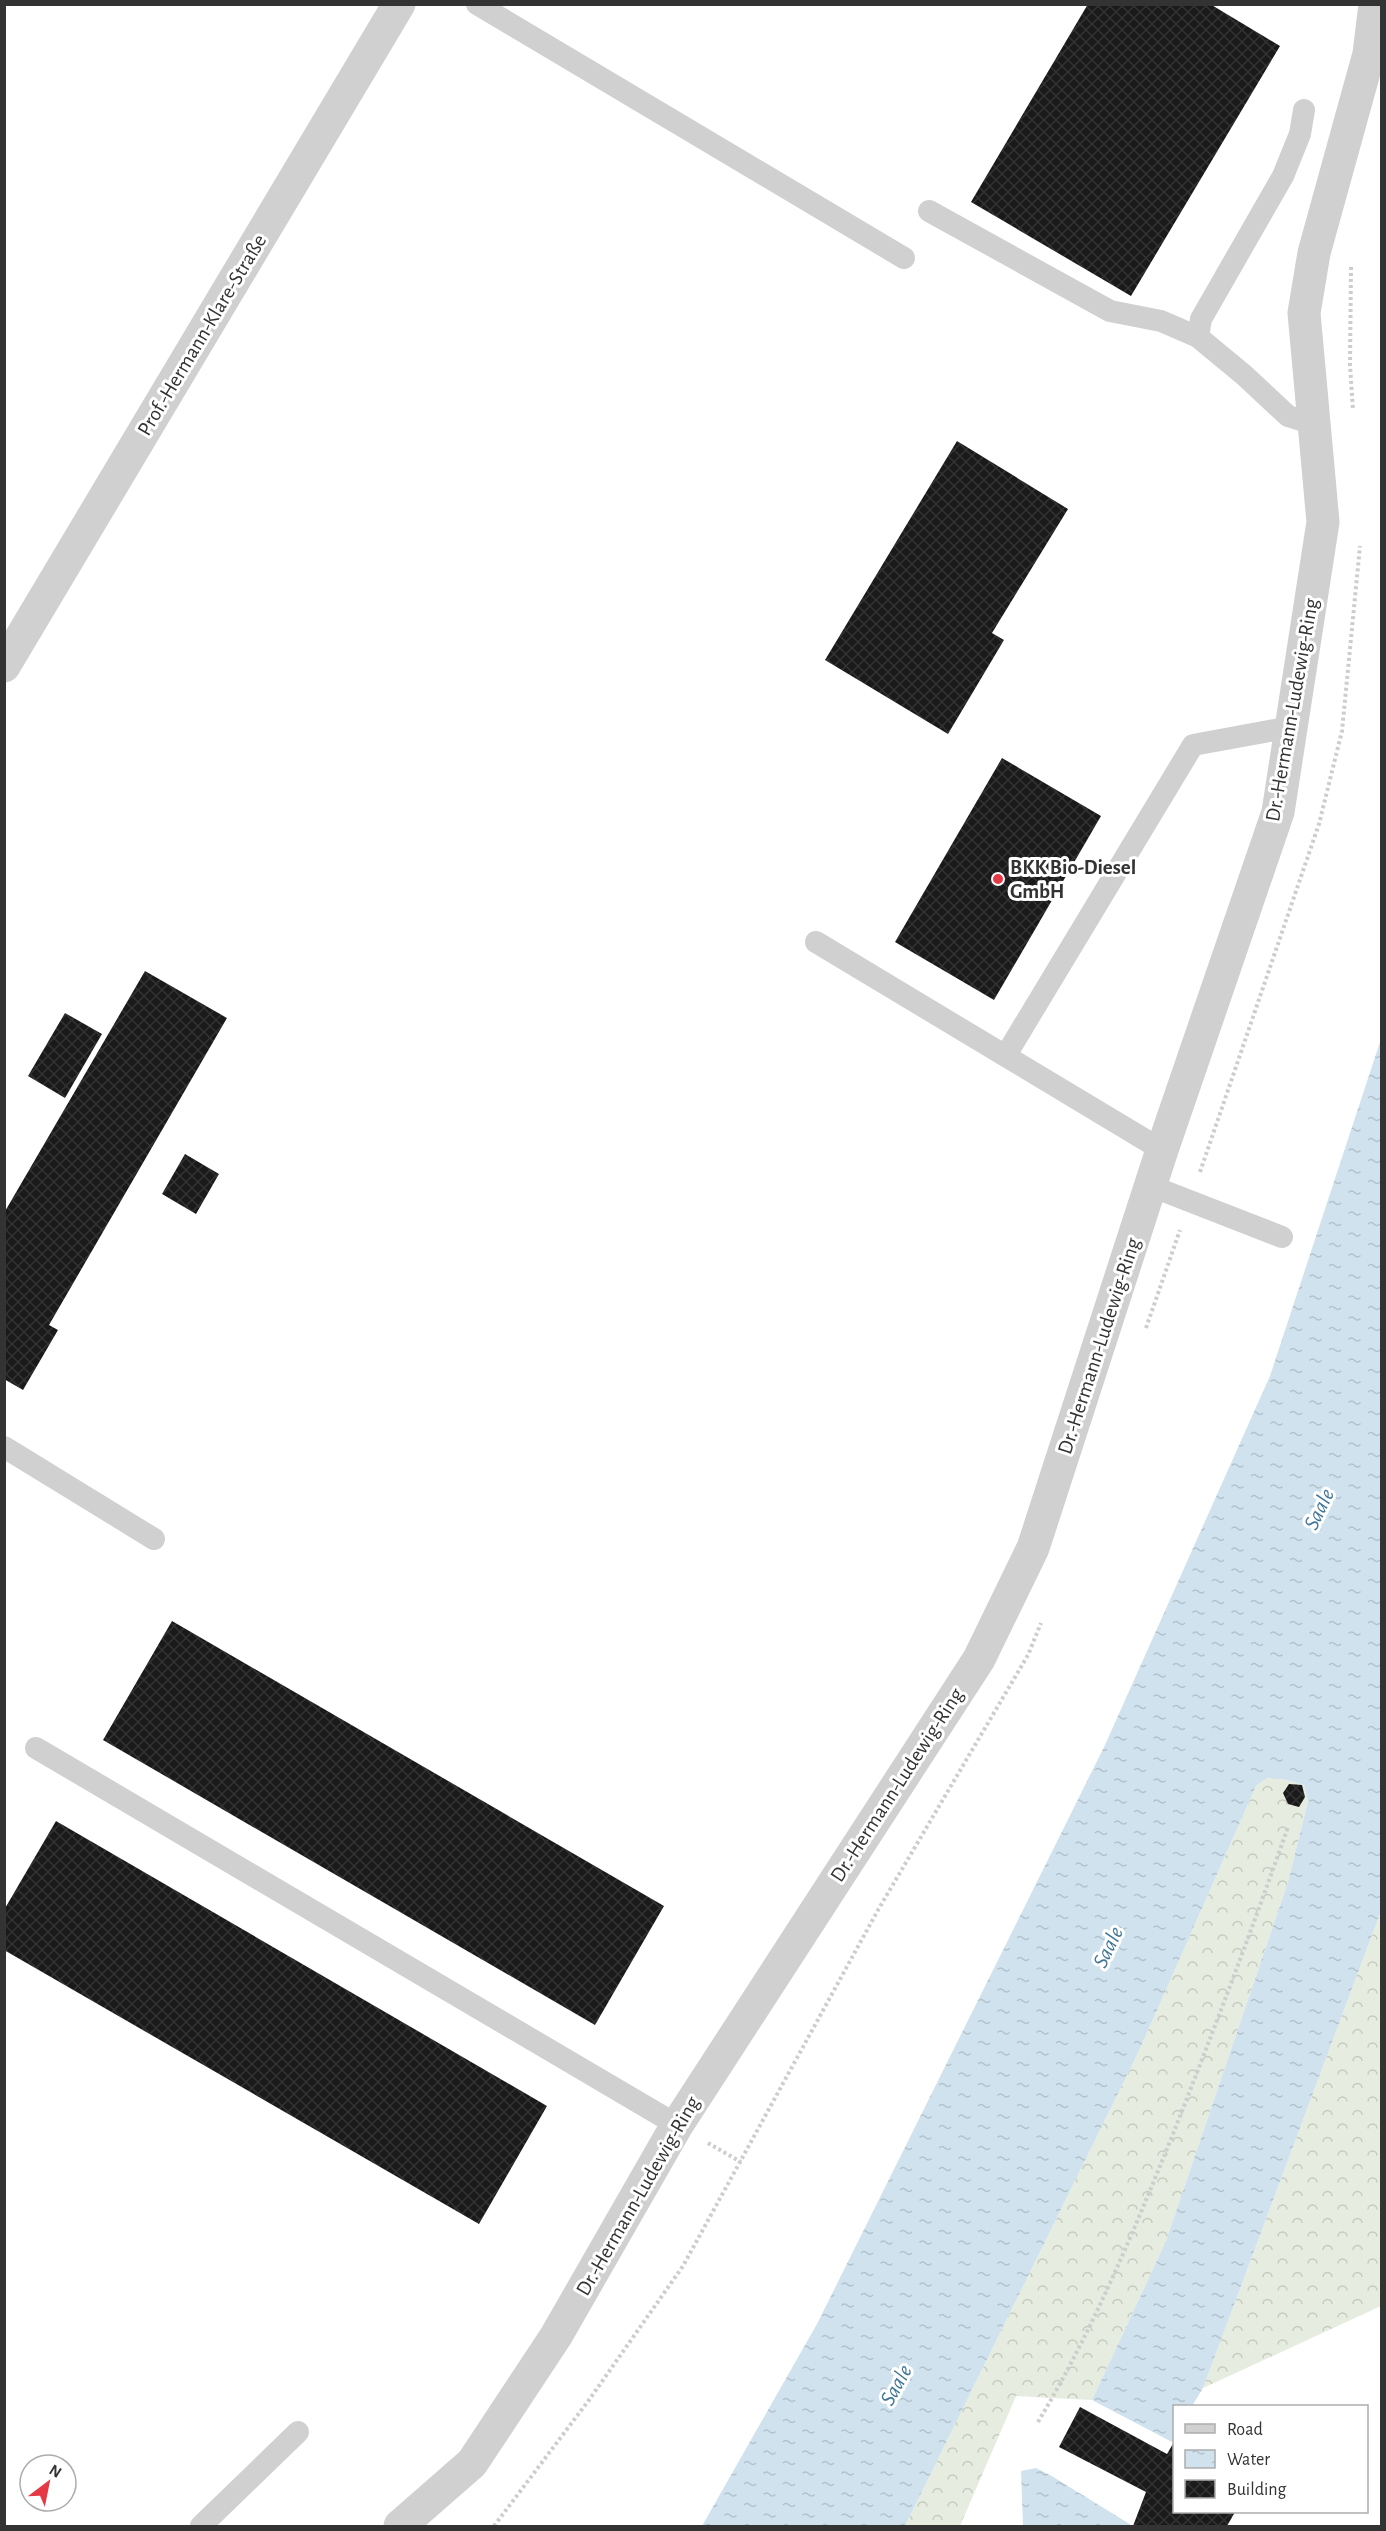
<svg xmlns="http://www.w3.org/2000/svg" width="1386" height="2531" viewBox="0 0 1386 2531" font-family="'Alegreya Sans',sans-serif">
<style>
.forest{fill:url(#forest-crowns)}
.water{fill:url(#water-ripples)}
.building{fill:url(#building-cross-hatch)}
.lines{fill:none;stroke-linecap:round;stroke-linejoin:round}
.path{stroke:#cdcdcd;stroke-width:4;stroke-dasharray:3 3;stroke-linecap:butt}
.lane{stroke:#d0d0d0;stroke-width:22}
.street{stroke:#d0d0d0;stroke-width:33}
.poi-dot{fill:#e63946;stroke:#fff;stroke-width:2}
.labels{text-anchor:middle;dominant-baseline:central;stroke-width:6;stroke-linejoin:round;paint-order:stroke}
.street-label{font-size:21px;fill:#333;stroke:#fff}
.poi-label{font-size:21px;font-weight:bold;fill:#333;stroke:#fff;text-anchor:start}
.water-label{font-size:22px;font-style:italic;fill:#3f7597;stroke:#fff}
</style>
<defs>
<pattern id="forest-crowns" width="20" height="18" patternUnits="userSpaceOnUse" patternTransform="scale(1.5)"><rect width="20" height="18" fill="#e6ecdf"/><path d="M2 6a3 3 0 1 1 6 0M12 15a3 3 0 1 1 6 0" fill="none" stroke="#c6cbc0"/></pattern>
<pattern id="water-ripples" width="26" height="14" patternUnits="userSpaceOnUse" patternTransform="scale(1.5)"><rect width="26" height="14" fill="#cfe2ee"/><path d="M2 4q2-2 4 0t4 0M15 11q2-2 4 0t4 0" fill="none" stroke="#b2c2cd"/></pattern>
<pattern id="building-cross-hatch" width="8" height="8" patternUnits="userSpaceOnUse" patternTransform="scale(1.5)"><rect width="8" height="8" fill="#1a1a1a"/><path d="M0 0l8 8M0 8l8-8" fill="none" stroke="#333"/></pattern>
</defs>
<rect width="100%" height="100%" fill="#fff"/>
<!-- forest -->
<path class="forest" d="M1267 1778 1287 1780 1304 1785 1308 1801 1288 1882 1166 2241 1092 2400 1016 2396 960 2526H905L1139 2051 1256 1786Z
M1381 1911V2306L1203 2388Z"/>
<!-- water -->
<path class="water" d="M1381 1039V1911L1203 2388 1192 2406H1174V2438L1172 2442 1092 2400 1166 2241 1288 1882 1308 1801 1304 1785 1287 1780 1267 1778 1256 1786 1139 2051 905 2526H702L817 2324 1105 1745 1270 1376Z
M1036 2468 1050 2475 1133 2526H1023L1021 2471Z"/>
<!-- building -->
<path class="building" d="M1088 4H1210L1280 46 1131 296 971 202Z
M957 441 1068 509 992 633 1004 640 948 734 825 660Z
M1002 758 1101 816 994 1000 895 942Z
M145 971 227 1018 49 1325 58 1330 23 1390 4 1379V1213Z
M65 1013 102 1034 65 1098 28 1076Z
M185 1154 219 1174 196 1214 162 1194Z
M172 1621 664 1906 595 2025 103 1740Z
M1289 1784 1302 1785 1305 1797 1299 1807 1288 1804 1283 1793Z
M56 1821 547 2106 479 2224 4 1950V1910Z
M1080 2407 1167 2454 1174 2442V2512H1235L1227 2526H1133L1146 2492 1059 2447Z"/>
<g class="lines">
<!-- path -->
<path class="path" d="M1351 267 1350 365 1353 410
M1200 1172 1319 824 1342 731 1360 546
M1146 1328 1180 1230
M708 2143 741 2162
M1038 2422C1093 2330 1133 2233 1173 2134 1213 2032 1252 1930 1288 1827
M494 2526 589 2400 683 2266 878 1910 1028 1655 1041 1623"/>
<!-- lane -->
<path class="lane" d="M477 4 904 258
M929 211 1110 311 1161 321 1198 337 1244 375 1288 416 1314 424
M1198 337 1201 319 1283 176 1300 134 1304 110
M816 942 1162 1150
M1006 1055 1193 745 1291 727
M1151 1186 1282 1237
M4 1447 154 1539
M36 1748 677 2125
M201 2526 298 2432"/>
<!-- street -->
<path class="street" d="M4 666 399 4
M400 2526 472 2463 556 2336 677 2125 979 1659 1033 1548 1162 1150 1278 812 1323 522 1304 313 1314 253 1369 54 1375 4"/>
</g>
<!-- markers -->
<circle class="poi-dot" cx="998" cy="879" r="6"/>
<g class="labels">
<!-- street labels -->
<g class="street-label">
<text transform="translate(202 335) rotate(-59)">Prof.-Hermann-Klare-Straße</text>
<text transform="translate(1292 710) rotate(-80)">Dr.-Hermann-Ludewig-Ring</text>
<text transform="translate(1099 1346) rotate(-72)">Dr.-Hermann-Ludewig-Ring</text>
<text transform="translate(897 1785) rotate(-57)">Dr.-Hermann-Ludewig-Ring</text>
<text transform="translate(638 2196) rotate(-60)">Dr.-Hermann-Ludewig-Ring</text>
</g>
<!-- poi labels -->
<g class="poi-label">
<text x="1010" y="867">BKK Bio-Diesel<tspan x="1010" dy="24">GmbH</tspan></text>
</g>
<!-- water labels -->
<g class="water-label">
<text transform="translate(1319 1509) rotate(-64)">Saale</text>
<text transform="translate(1108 1947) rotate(-64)">Saale</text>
<text transform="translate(896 2385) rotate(-61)">Saale</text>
</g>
</g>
<!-- border -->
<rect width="1386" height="2531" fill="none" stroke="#333333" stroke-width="12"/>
<!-- legend -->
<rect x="1173" y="2405" width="195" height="108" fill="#ffffff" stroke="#adadad" stroke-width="1.5"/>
<rect x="1185" y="2424" width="30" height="9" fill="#d0d0d0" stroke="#adadad" stroke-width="1.5"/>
<text x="1227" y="2435" font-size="18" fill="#333333">Road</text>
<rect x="1185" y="2450" width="30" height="18" fill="url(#water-ripples)" stroke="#adadad" stroke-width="1.5"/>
<text x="1227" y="2465" font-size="18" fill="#333333">Water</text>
<rect x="1185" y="2480" width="30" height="18" fill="url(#building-cross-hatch)" stroke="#adadad" stroke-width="1.5"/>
<text x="1227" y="2495" font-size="18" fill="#333333">Building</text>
<!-- north arrow -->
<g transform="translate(48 2483) rotate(32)"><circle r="28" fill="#ffffff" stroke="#adadad" stroke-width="1.5"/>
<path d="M0-4.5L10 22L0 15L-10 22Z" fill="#e63946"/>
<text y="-9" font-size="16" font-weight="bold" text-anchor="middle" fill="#333333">N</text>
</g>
</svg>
